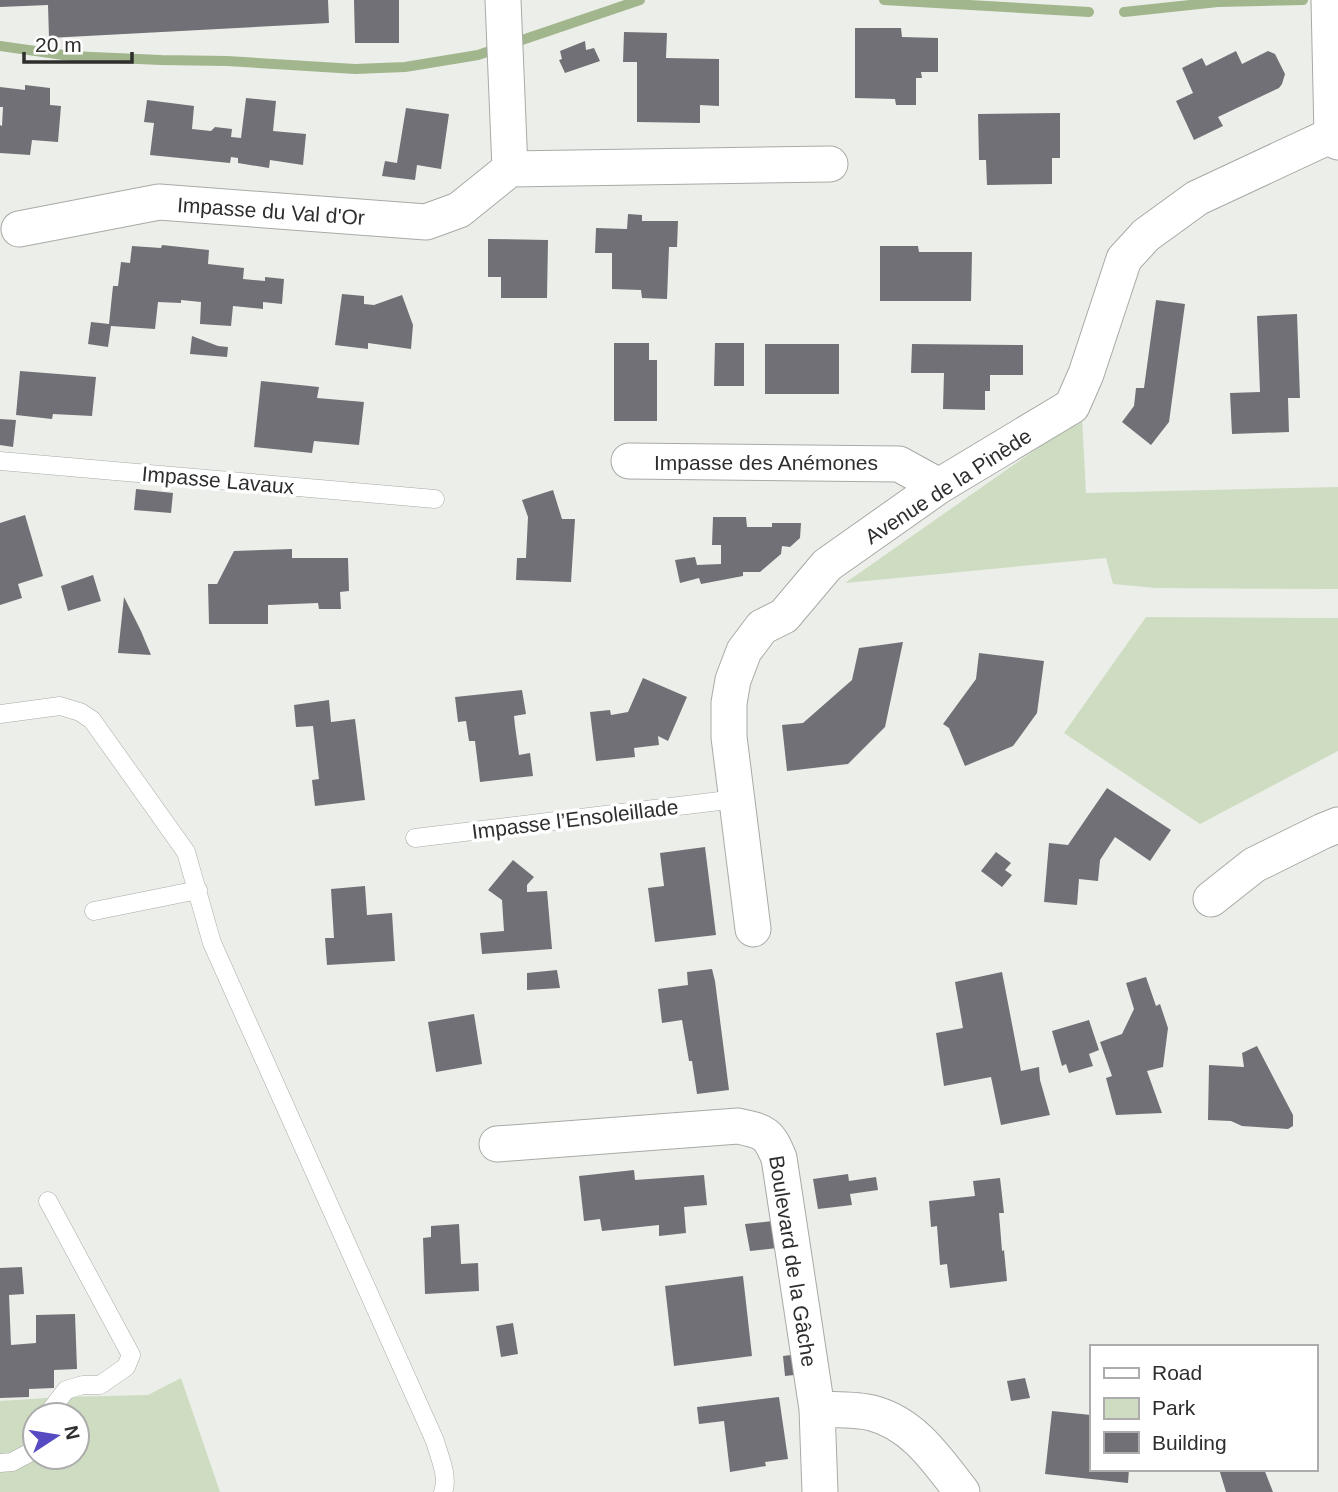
<svg xmlns="http://www.w3.org/2000/svg" width="1338" height="1492" viewBox="0 0 1338 1492" font-family="Helvetica,sans-serif">
<style>
.green{fill:#cedcc1;fill-rule:evenodd}
.lines{fill:none;stroke-linecap:round;stroke-linejoin:round}
.stream{stroke:#a2b68e;stroke-width:10}
.building{fill:#707076}
.lane-casing{stroke:#a7aaa5;stroke-width:19}
.street-casing{stroke:#a7aaa5;stroke-width:37}
.lane{stroke:#fff;stroke-width:18}
.street{stroke:#fff;stroke-width:35}
.labels{text-anchor:middle;dominant-baseline:central;stroke-width:7;stroke-linejoin:round;paint-order:stroke}
.street-label{font-size:21px;fill:#2e2f2d;stroke:#fff}
</style>
<rect width="100%" height="100%" fill="#ecefe9"/>
<!-- green -->
<path class="green" d="M1082 417 1086 493 1338 487V589L1156 588 1113 584 1106 558 845 583Z
M1146 617 1338 618V751L1200 824 1064 733Z
M181 1378 220 1492H0V1401L62 1397 148 1395ZM35 1415H77V1457H35Z"/>
<g class="lines">
<!-- stream -->
<path class="stream" d="M884 0 1089 12
M1124 12 1218 2 1303 0
M0 46 70 56 161 60 227 61 355 69 405 67 478 55 640 0"/>
</g>
<!-- building -->
<path class="building" d="M0 0H328L329 23 49 38 48 5 0 7Z
M354 0H399V43H355Z
M855 28H901L902 37 938 38V72H921L922 78H916V105H896L895 99 855 98Z
M624 32 667 33 666 58 719 59V106L700 105V123L637 122V62H623Z
M585 41 586 50 594 48 600 61 565 73 559 60 562 59 560 51Z
M1236 51 1242 64 1268 51 1275 54 1285 74 1282 84 1279 88 1218 117 1223 126 1194 140 1176 101 1193 93 1182 68 1202 58 1206 66Z
M25 85 50 88V105L61 106 58 142 32 140 30 155 0 153V125L2 126 3 107H0V87L25 90Z
M246 98 276 101 273 131 306 134 303 165 270 160 269 168 238 163V158L231 157 230 163 150 155 154 123 144 122 147 100 194 106 192 129 211 131 215 127 232 129 231 137 241 138Z
M406 108 449 114 441 169 417 165 415 180 382 176 385 161 397 163Z
M1060 113V158H1052V184L987 185 986 160H979L978 114Z
M628 214 642 215V221H678L677 247H669L667 299 642 298 641 290 612 289V253H595L596 228 627 229Z
M488 239 548 240 547 298H501V277H488Z
M162 245 209 250 208 264 244 268 243 279 265 281V277L284 279 282 304 263 302V309L233 306 231 326 200 324 201 302 181 300V303L158 302 155 329 111 326 108 347 88 344 91 322 109 324 113 286H118L121 262 130 263 132 246 161 248Z
M880 246H918L919 252H972L971 301H880Z
M342 294 364 296V304L374 305 402 295 413 325 411 349 368 343V349L335 345Z
M1156 300 1185 304 1169 422 1151 445 1122 422 1134 406 1136 388H1144Z
M1297 314 1300 398H1288L1289 432 1232 434 1230 393 1260 392 1257 316Z
M192 336 218 346 228 347 227 357 190 354Z
M614 343H649V360H657V421H614Z
M715 343H744V386H714Z
M765 344H839V394H765Z
M912 344 1023 345V375H990V391H985V410L943 409 944 373H911Z
M20 371 96 377 92 416 53 414 52 419 16 415Z
M261 381 319 387 317 398 364 402 359 445 314 441 312 453 254 447Z
M0 419 16 420 13 447 0 445Z
M136 489 173 493 171 513 134 510Z
M553 490 562 519H575L571 582 516 580 517 558H526L528 517 522 500Z
M25 515 43 576 18 584 22 598 0 605V523Z
M713 517H746L747 527H772V523H801L800 538 790 547 782 546 781 554 760 572H743V576L701 584 699 578 680 583 675 560 695 557 697 565 721 564V545H712Z
M292 549V558H348L349 591 340 592 341 609H319L318 603 268 605V624H209L208 584H217L234 551Z
M93 575 101 601 68 611 61 586Z
M124 597 141 631 151 655 118 653Z
M903 642 885 727 848 764 787 771 782 725 803 723 852 680 859 648Z
M979 653 1044 661 1037 713 1013 746 965 766 949 728 943 724 976 679Z
M643 678 687 697 668 741 658 736 659 745 634 748 635 757 596 761 590 712 610 710 611 715 628 712Z
M522 690 526 714 514 716 515 726 519 755 530 753 533 776 480 782 475 741H469L466 721 458 722 455 697Z
M329 700 331 722 355 719 365 800 315 806 312 780 319 779 313 726 296 727 294 705Z
M1107 788 1171 830 1150 861 1115 837 1100 860 1098 881 1079 879 1077 905 1044 902 1049 843 1068 845Z
M705 847 716 935 655 942 648 888 664 886 660 853Z
M996 852 1011 863 1005 870 1012 875 1002 887 981 871Z
M513 860 534 877 527 885V892L547 891 552 949 482 954 480 933 504 931 502 900 488 890Z
M365 886 367 915 392 913 395 961 327 965 325 938H334L331 889Z
M712 969 715 981 729 1090 697 1094 692 1061H689L682 1020 662 1023 658 989 688 985 687 972Z
M557 970 560 988 527 990V973Z
M1002 972 1021 1071 1039 1067 1040 1080 1050 1115 1001 1125 991 1077 944 1086 936 1033 963 1028 955 982Z
M1146 977 1156 1006 1160 1004 1168 1028 1163 1067 1147 1071 1162 1113 1116 1115 1106 1078 1112 1076 1100 1042 1122 1034 1134 1009 1126 983Z
M474 1014 482 1064 436 1072 428 1022Z
M1089 1020 1099 1050 1089 1054 1093 1066 1069 1073 1066 1064 1062 1066 1052 1031Z
M1257 1046 1293 1115V1126L1288 1129 1242 1126 1231 1121 1208 1120 1209 1065 1244 1067 1242 1053Z
M634 1170 635 1180 704 1175 707 1205 684 1207 686 1233 659 1236V1225L602 1231 600 1219 584 1221 579 1176Z
M848 1174 849 1181 876 1177 878 1190 850 1194 852 1205 818 1209 813 1179Z
M1000 1178 1004 1213H999L1002 1251 1004 1250 1007 1281 950 1288 947 1264 940 1265 937 1226 931 1227 929 1201 975 1196 973 1181Z
M773 1221 777 1248 750 1251 745 1224Z
M459 1224 461 1264 478 1263 479 1291 425 1294 423 1238 431 1237V1226Z
M22 1267 24 1294 9 1295 11 1345 36 1343V1315L75 1314 77 1369 54 1370V1388L29 1389V1397L0 1398V1268Z
M743 1276 752 1356 674 1366 665 1286Z
M513 1323 518 1354 501 1357 496 1326Z
M791 1355 794 1375 785 1376 783 1356Z
M1025 1378 1030 1398 1011 1401 1007 1381Z
M779 1397 788 1459 765 1462 766 1466 730 1472 724 1421 699 1424 697 1407Z
M1052 1411 1091 1415V1469H1129L1128 1483 1045 1474Z
M1219 1469H1264L1273 1492H1226Z"/>
<g class="lines">
<defs>
<path id="lane" d="M0 461 435 499
M0 714 60 706 80 712 92 720 186 852 212 943 435 1441C439 1456 449 1477 443 1492
M415 838 736 799
M94 911 198 890
M47 1415 66 1390 83 1385H100L126 1367 131 1355 48 1201
M0 1463 12 1462 31 1452 35 1441"/>
<path id="street" d="M503 0 510 169
M1329 0 1332 135 1338 142
M19 229 159 202 426 222 459 210 510 169 830 164
M629 461 899 464 939 486
M1211 899 1254 865 1323 831 1338 825
M753 929 729 737V703L733 680 744 651 762 627 784 616 827 565 939 486 1072 406 1086 374 1124 259 1146 235 1197 198 1332 135
M497 1144 738 1126C765 1132 768 1132 779 1158L817 1409 820 1492
M817 1409C834 1410 856 1409 872 1413 914 1424 937 1460 962 1492"/>
</defs>
<!-- lane casing -->
<use href="#lane" class="lane-casing"/>
<!-- street casing -->
<use href="#street" class="street-casing"/>
<!-- lane -->
<use href="#lane" class="lane"/>
<!-- street -->
<use href="#street" class="street"/>
</g>
<g class="labels">
<!-- street labels -->
<g class="street-label">
<text transform="translate(271 211) rotate(4)">Impasse du Val d'Or</text>
<text x="766" y="462">Impasse des Anémones</text>
<text transform="translate(218 480) rotate(5)">Impasse Lavaux</text>
<text transform="translate(948 486) rotate(-33)">Avenue de la Pinède</text>
<text transform="translate(575 819) rotate(-7)">Impasse l’Ensoleillade</text>
<text transform="translate(793 1261) rotate(81)">Boulevard de la Gâche</text>
</g>
</g>
<!-- legend -->
<rect x="1090" y="1345" width="228" height="126" fill="#ffffff" stroke="#abacab" stroke-width="2"/>
<rect x="1104" y="1368" width="35" height="10" fill="#ffffff" stroke="#abacab" stroke-width="2"/>
<text x="1152" y="1380" font-size="21" fill="#2e2f2d">Road</text>
<rect x="1104" y="1398" width="35" height="21" fill="#cedcc1" stroke="#abacab" stroke-width="2"/>
<text x="1152" y="1415" font-size="21" fill="#2e2f2d">Park</text>
<rect x="1104" y="1432" width="35" height="21" fill="#707076" stroke="#abacab" stroke-width="2"/>
<text x="1152" y="1450" font-size="21" fill="#2e2f2d">Building</text>
<!-- north arrow -->
<g transform="translate(56 1436) rotate(78)"><circle r="33" fill="#ffffff" stroke="#abacab" stroke-width="2"/>
<path d="M0-5L12 26L0 18L-12 26Z" fill="#554ac1"/>
<text y="-10" font-size="19" font-weight="bold" text-anchor="middle" fill="#2e2f2d">N</text>
</g>
<!-- scale -->
<path d="M24 52v10h108v-10" fill="none" stroke="#2e2f2d" stroke-width="3.5"/>
<text x="35" y="52" font-size="21" fill="#2e2f2d" stroke="#ffffff" stroke-width="5" paint-order="stroke">20 m</text>
</svg>
